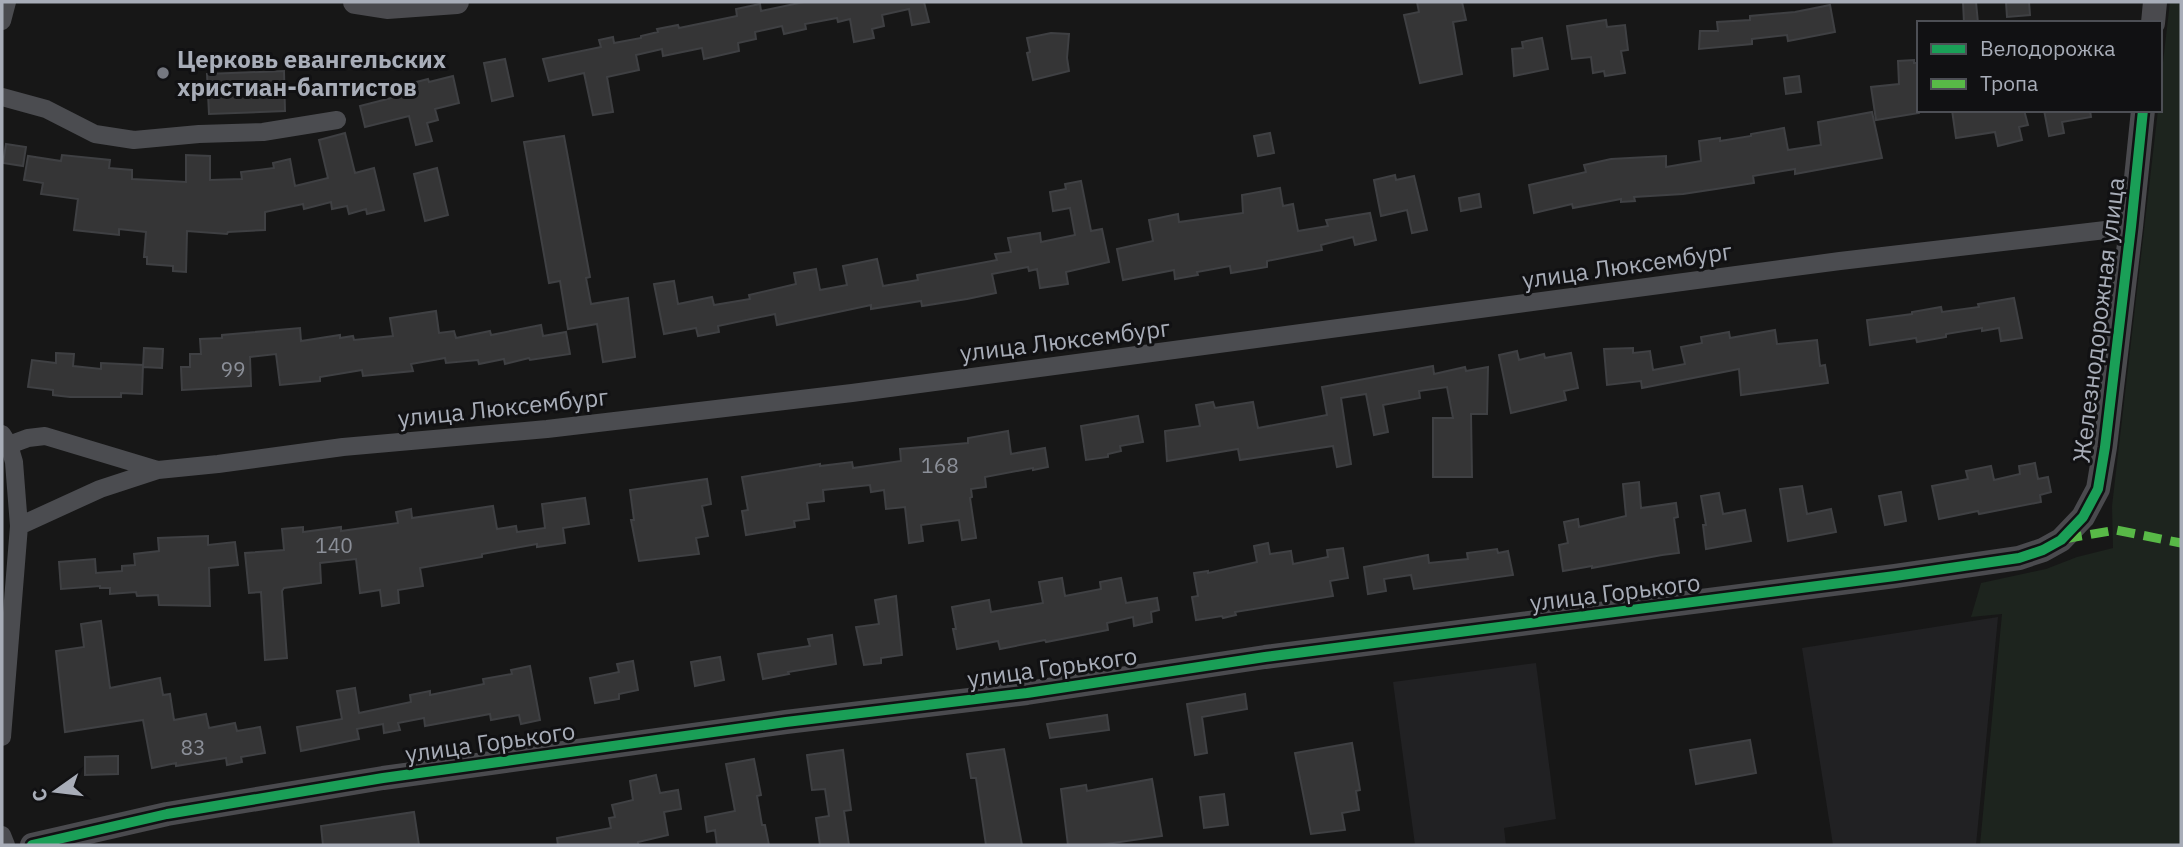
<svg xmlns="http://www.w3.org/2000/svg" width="2183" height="847" viewBox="0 0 2183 847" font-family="'IBM Plex Sans',sans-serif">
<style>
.built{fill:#212123}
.green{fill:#1d241e}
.building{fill:#353536;stroke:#3f4043;stroke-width:2}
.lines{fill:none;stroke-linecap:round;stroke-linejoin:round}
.street{stroke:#4b4c50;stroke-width:18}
.secondary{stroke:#4a4a4e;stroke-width:24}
.quiet{stroke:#58b947;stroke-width:9;stroke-dasharray:18 9;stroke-linecap:butt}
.cycleway-casing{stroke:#111113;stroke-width:15}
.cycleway{stroke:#1a9f57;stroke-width:10}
.poi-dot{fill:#757880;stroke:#111113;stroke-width:2.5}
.labels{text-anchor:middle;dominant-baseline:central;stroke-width:6;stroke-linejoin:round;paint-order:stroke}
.number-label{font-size:21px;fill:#8b8f98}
.poi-label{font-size:24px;font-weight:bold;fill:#a8adb8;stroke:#111113;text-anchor:start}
.street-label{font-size:24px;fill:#a8adb8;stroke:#111113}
</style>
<rect width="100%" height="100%" fill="#171717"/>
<!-- built -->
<path class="built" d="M1998 617 1976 845H1833L1802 648Z
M1536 663 1556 819 1504 828 1506 845H1415L1393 682Z"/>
<!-- green -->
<path class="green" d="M2170 2H2181V845H1980L2002 614 1971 617 1981 583 2046 569 2077 557 2113 548 2112 506 2158 110H2160V88Z"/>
<!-- building -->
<path class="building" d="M804 2H924L929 22 912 25 909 9 882 15 884 26 872 29 874 38 854 42 850 19 838 22 837 18 805 24 806 29 784 34 782 26 755 32 756 39 738 43 739 51 704 59 702 48 663 56 662 49 636 55 639 70 607 77 613 112 593 115 584 73 549 81 543 59 601 47 599 40 613 37 614 43 641 38V36L658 32 657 29 678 25 679 28 737 16 736 9 760 4 761 11Z
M1417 2H1462L1466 20 1453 22 1462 74 1420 83 1404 15 1419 12Z
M1963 2H1976L1978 23H1964Z
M2006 2H2029L2030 15 2007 17Z
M1830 5 1835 32 1788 41 1787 35 1752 39V44L1699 49 1700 31H1718L1717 22 1750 20V16L1795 12Z
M1606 20 1607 27 1625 25 1628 50 1621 51 1625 73 1605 76 1604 71 1593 73 1591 57 1572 59 1567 26Z
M1051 33 1069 34 1067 58 1069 71 1033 80 1027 53 1030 52 1027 38Z
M1542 38 1548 69 1514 76 1512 49 1523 48 1522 42Z
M505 59 513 96 492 101 484 63Z
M1914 60V63H1919V113L1876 120 1871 87 1899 84 1898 61Z
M284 71 285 111 209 114 207 74Z
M453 76 459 103 435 109 438 120 427 123 432 141 416 145 409 116 365 127 360 106 403 95 401 86 428 79 429 82Z
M1799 76 1801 92 1786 94 1784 78Z
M1952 110H2024L2028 125 2019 127 2022 140 1998 146 1995 132 1956 138Z
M2044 110H2090L2091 117 2062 122 2064 133 2049 136Z
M1872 112 1882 158 1795 174V169L1753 176 1754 183 1716 189 1683 194 1634 197 1635 201 1621 202V199L1573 208 1572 204 1534 213 1529 185 1586 172 1584 165 1611 159 1666 156V167L1701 161 1699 141 1720 138V141L1751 136V134L1784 128 1788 150 1821 145 1818 122Z
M345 133 355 173 374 168 384 210 367 214 366 209 349 214 347 206 332 209 331 202 304 209 303 204 265 212V230L228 232 227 234 187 231 186 272 173 271V266L147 264V257H144L146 232 119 229V235L74 230 78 199 41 194 43 183 24 180 28 156 61 161 62 155 110 160 109 168 132 170V179L186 182V155L210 156V180L242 179 241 172 274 168 273 163 290 159 295 186 328 178 319 140Z
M1270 133 1274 153 1258 156 1254 136Z
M564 136 590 277 586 278 591 304 628 298 635 357 603 362 597 324 568 329 560 281 549 283 524 142Z
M6 144 26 147 23 166 3 163Z
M437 168 448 215 425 221 414 174Z
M1395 175 1396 180 1414 176 1427 230 1412 233 1407 210 1381 216 1374 180Z
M1081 181 1091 231 1102 229 1109 262 1066 272 1068 284 1040 288 1037 269 1029 271 1028 267 992 274 996 293 967 299 922 306 921 301 871 309V305L777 325 775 314 718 326 719 332 698 336 696 328 664 334 654 284 674 281 678 304 712 297 714 305 750 299 749 295 796 284 794 273 816 269 820 290 847 285 843 266 877 259 883 286 918 280 917 275 997 260 995 254 1011 252 1008 238 1040 233 1041 242 1075 235 1070 208 1053 211 1050 192 1066 189 1065 184Z
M1280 188 1283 206 1293 204 1298 231 1328 226 1326 220 1370 213 1376 240 1355 245 1353 237 1321 245 1322 250 1267 261V267L1231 273 1230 266 1197 272 1198 275 1175 279 1174 270 1123 280 1117 249 1153 241 1149 220 1178 214 1179 222 1243 213 1242 195Z
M1479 194 1481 207 1461 211 1459 198Z
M2014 298 2022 338 2001 341 1999 328 1982 331V328L1946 334V337L1917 342 1916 338 1870 345 1867 320 1912 314V312L1941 307 1942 312 1979 307 1978 304Z
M436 311 439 333 454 331 456 338 490 331 491 335 541 325 543 336 566 332 570 354 530 360 529 358 505 364 504 359 479 364 478 360 446 363 445 358 411 364 413 371 363 376 362 370 320 377V381L280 385 276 354 250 357 251 386 182 390 181 367H190V354H201L200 339 222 338V335L300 328 301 341 340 335V338L353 336 354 340 393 336 390 318Z
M1775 330 1777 344 1817 340 1820 366 1825 365 1828 383 1741 395 1739 369 1642 388 1641 381 1607 385 1604 349 1633 348V353L1650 351 1653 370 1685 364 1681 347 1702 343 1701 337 1729 332 1730 338Z
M144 348 163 349 162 368 143 367Z
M1517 351 1519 360 1544 354 1545 358 1571 353 1578 388 1564 391 1566 400 1511 413 1499 355Z
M56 353 74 354 73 366 101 369V363L143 365 142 394 121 393V397H70L53 395V390L28 387 32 360 56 363Z
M1433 366 1434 374 1465 367 1466 371 1488 367 1487 414H1471L1472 477H1433V418H1453L1447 387 1419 391 1420 398 1383 405 1388 432 1374 435 1366 394 1341 398 1351 464 1337 467 1333 446 1240 460 1238 449 1167 461 1165 431 1200 426 1196 405 1213 402 1215 408 1253 402 1258 428 1327 415 1322 387Z
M1138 416 1143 442 1120 446 1121 451 1108 454V457L1086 460 1081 426Z
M1008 431 1011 454 1045 448 1048 467 1033 470V468L985 477 986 487 971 489 972 497 970 498 976 538 962 540 959 520 921 525 923 541 909 543 905 507 886 509 884 490 871 492 870 485 823 490 824 501 807 503 809 519 794 521 795 527 746 535 742 511 748 510 742 477 820 464V466L852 462 853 468 901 461 900 449 968 443V438Z
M2035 463 2038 479 2048 477 2051 492 2040 495 2041 502 1979 514 1978 511 1939 519 1932 486 1968 479 1966 471 1991 466 1994 480 2020 474 2019 466Z
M707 479 711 504 702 506 708 536 696 538 699 554 639 561 631 520H634L630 490Z
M1639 482 1641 508 1676 503 1678 517 1674 518 1679 553 1662 555 1592 568V566L1563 571 1559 545 1568 543 1564 522 1578 519 1579 527 1626 516 1623 484Z
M1802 486 1807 514 1831 509 1836 532 1788 541 1780 489Z
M1901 492 1906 521 1885 525 1879 496Z
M1719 493 1723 514 1745 510 1751 541 1706 549 1703 525H1706L1701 496Z
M585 498 589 524 563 528 565 543 537 547V544L482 554V557L420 568 423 586 398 590 399 603 382 606 380 590 360 593 356 559 320 563 321 583 284 588 282 591 287 658 265 660 261 592 249 593 245 553 284 550 282 529 303 527V532L341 527V531L398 523 396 512 411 509 412 518 493 506 497 529 516 526 517 532 545 528 542 504Z
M208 536V545L235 542 238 565 209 568 210 606 159 605 158 595 137 596 136 592 110 594V588H100V586L61 589 59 562 95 559 96 573 122 571V566L135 565 134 554 159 551 158 538Z
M1268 543 1270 554 1291 551 1293 564 1328 557 1327 550 1343 548 1348 578 1330 581 1333 596 1235 612 1236 615 1223 618 1222 616 1196 620 1192 597 1198 596 1194 573 1208 571V573L1257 562 1254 546Z
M1497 549 1498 553 1508 551 1513 575 1414 589 1411 575 1384 579 1386 591 1368 594 1364 567 1428 555 1429 563 1468 559 1467 553Z
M1062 578 1065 596 1101 589 1100 582 1121 578 1126 603 1157 598 1159 610 1151 612 1152 622 1134 626 1133 617 1107 623 1108 630 1046 642 1045 640 1000 649 998 641 957 649 953 629H956L952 607 989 600 991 612 1043 603 1039 582Z
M896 596 902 655 881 658V663L864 665 856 627 879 624 875 600Z
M101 621 110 688 160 678 163 695 170 694 174 720 206 714 209 728 235 723 237 731 260 727 265 753 241 757 242 762 227 765 226 758 176 766V763L152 768 143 720 65 732 56 651 84 647 81 624Z
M832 635 836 664 788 672 789 674 763 679 758 654 810 646 808 639Z
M720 657 724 680 695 686 691 662Z
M633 661 638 690 619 694V699L595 703 590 678 619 672 617 664Z
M530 666 540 720 521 724 519 715 491 720 490 714 425 726 424 718 398 723 400 730 384 733 383 724 357 729 359 739 301 751 297 727 342 719 337 691 355 688 359 713 411 702 410 695 430 691V695L484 684 483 679 512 674 511 670Z
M1245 694 1247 709 1202 717 1207 753 1195 755 1187 704Z
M1107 715 1109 730 1050 738 1047 724Z
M1750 740 1756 773 1696 784 1690 750Z
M1352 743 1360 790 1356 791 1359 810 1342 813 1345 830 1311 834 1295 753Z
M1004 749 1022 845H986L976 778H971L967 754Z
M843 750 851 810 844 811 849 845H820L816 818 829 816 825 789 812 790 807 755Z
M118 756V774L85 775V757Z
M754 759 761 795 757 796 762 825H765L769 845H717L715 830 707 832 705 817 735 811 726 764Z
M656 775 660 793 678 790 681 809 664 812 668 835 638 842V845H558L557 838 611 828 609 818 615 817 612 805 633 800 630 781Z
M1152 779 1162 836 1099 845H1068L1061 789 1086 785 1087 791Z
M1224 794 1228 825 1204 828 1200 797Z
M414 812 419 845H323L321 826Z"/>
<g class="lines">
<!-- street -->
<path class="street" d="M2 21 7 2
M2 97 46 109 95 134 134 140 199 134 263 132 337 120
M2 434 9 445 14 462 19 526 2 737
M9 445 28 438 45 436 158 470 218 464 343 447 547 429 852 393 1840 261 2131 227
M19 526 100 489 158 470
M2 835 6 845"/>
<!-- secondary -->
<path class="secondary" d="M355 2 387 7 457 2
M2153 23 2155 2
M32 845 167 814 383 778 786 722 1027 693 1265 657 1895 576 2019 558 2043 550 2061 540 2083 517 2098 489 2105 447 2131 227 2143 110"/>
<!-- quiet -->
<path class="quiet" d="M2064 539 2116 530 2181 543"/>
<defs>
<path id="cycleway" d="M32 845 167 814 383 778 786 722 1027 693 1265 657 1895 576 2019 558 2043 550 2061 540 2083 517 2098 489 2105 447 2131 227 2143 110"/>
</defs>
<!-- cycleway casing -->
<use href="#cycleway" class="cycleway-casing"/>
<!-- cycleway -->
<use href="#cycleway" class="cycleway"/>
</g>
<!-- markers -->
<circle class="poi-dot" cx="163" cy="73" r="7"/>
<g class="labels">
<!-- number labels -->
<g class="number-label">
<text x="233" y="369">99</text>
<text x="940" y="465">168</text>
<text x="334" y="545">140</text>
<text x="193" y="747">83</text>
</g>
<!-- poi labels -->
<g class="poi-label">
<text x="177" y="59">Церковь евангельских<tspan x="177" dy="28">христиан-баптистов</tspan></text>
</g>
<!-- street labels -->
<g class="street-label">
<text transform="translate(1627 265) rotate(-8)">улица Люксембург</text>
<text transform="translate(2098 320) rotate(-83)">Железнодорожная улица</text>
<text transform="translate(1065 340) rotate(-7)">улица Люксембург</text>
<text transform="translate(503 407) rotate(-6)">улица Люксембург</text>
<text transform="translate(1615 592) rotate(-7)">улица Горького</text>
<text transform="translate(1052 667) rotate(-8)">улица Горького</text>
<text transform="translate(490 742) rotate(-8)">улица Горького</text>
</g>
</g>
<!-- border -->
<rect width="2183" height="847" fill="none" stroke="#a8adb8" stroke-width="7"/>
<!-- legend -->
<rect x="1917" y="21" width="245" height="91" fill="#111113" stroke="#4d4f55" stroke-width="2"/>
<rect x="1931" y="44" width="35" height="10" fill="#1a9f57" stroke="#4d4f55" stroke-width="2"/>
<text x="1980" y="56" font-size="21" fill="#a8adb8">Велодорожка</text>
<rect x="1931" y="79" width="35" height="10" fill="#58b947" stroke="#4d4f55" stroke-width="2"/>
<text x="1980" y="91" font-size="21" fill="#a8adb8">Тропа</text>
<!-- north arrow -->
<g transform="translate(56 791) rotate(256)" stroke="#111113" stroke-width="5" paint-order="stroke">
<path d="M0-5L12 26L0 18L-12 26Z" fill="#a8adb8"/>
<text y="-10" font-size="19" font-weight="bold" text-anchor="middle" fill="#a8adb8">С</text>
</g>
</svg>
